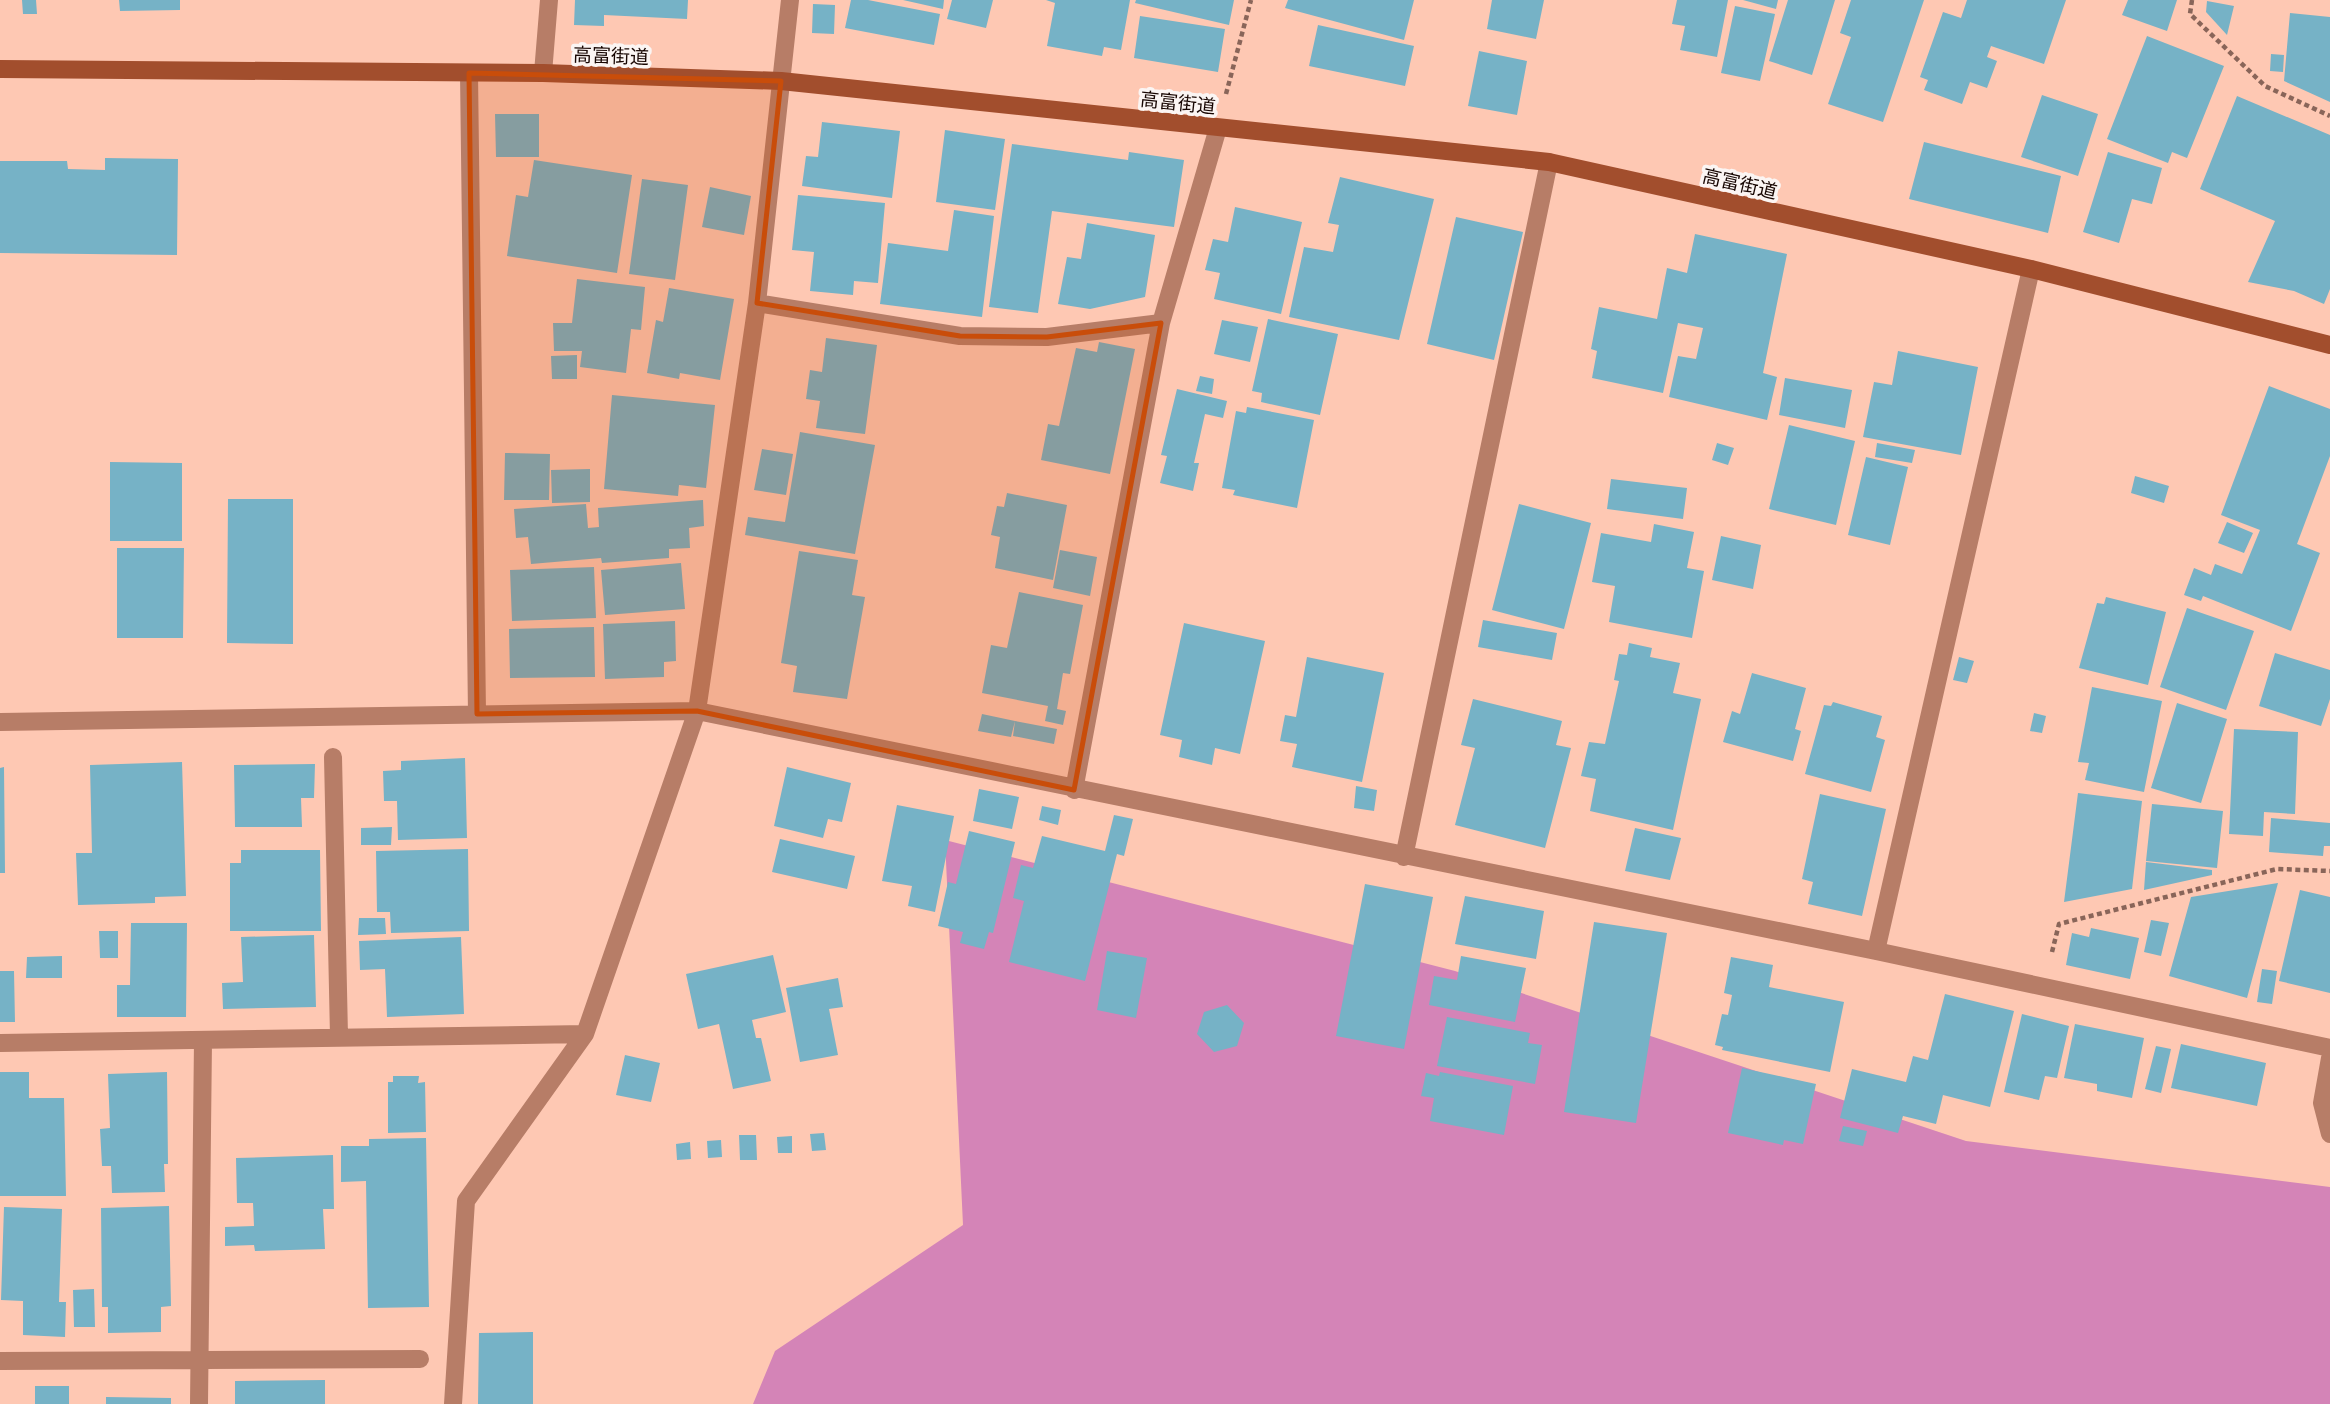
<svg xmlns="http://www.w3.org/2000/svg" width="2330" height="1404" viewBox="0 0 2330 1404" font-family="'Titillium Web','Noto Sans JP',sans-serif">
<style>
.forest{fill:#d484b7}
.building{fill:#76b2c6}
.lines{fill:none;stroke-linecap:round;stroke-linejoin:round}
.path{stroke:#896559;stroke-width:4.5;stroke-dasharray:5 3.5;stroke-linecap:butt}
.street{stroke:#b77d67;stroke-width:18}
.secondary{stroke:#a24e2d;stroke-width:18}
.marked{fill:#c94d0a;fill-opacity:0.2;stroke:#c94d0a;stroke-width:5;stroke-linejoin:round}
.labels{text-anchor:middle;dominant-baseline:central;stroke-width:7;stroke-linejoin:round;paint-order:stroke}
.street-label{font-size:19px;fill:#170602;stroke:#fbf5f3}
</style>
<rect width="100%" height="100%" fill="#fec8b3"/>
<!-- forest -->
<path class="forest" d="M945 840 1455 971 1966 1141 2330 1187V1404H753L775 1351 963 1225Z"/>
<!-- building -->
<path class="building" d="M22 0H36L37 14H23Z
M119 0H180V10L120 11Z
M575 0H688L687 19 604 15V26L574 25Z
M851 0H868L940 14 934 45 845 28Z
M903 0H944L943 9Z
M952 0H993L986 28 947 19Z
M1046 0H1130L1121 50 1104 47 1102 56 1047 46 1055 3Z
M1136 0H1234L1229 25 1135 3Z
M1288 0H1414L1404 40 1285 8Z
M1492 0H1544L1536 39 1487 29Z
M1677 0H1728L1717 57 1680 50 1685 26 1672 24Z
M1743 0H1778L1776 9Z
M1788 0H1835L1812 75 1769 61Z
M1851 0H1924L1883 122 1828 104 1851 37 1840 33Z
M1967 0H2066L2044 64 1991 46 1987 57 1997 61 1987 88 1970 82 1962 104 1924 90 1928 80 1920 77 1943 12 1961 18Z
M2128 0H2177L2167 31 2122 15Z
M2207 1 2234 6 2227 35 2206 12Z
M813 4 835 5 834 34 812 33Z
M1735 6 1775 14 1760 81 1721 73Z
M2290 13 2330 17V102L2284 81Z
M1140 16 1225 29 1218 72 1134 58Z
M1318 25 1414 46 1405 86 1309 66Z
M2147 36 2224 66 2187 158 2172 152 2168 163 2107 139Z
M1479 51 1527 61 1517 115 1468 106Z
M2271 54 2284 55 2283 72 2270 71Z
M2042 95 2098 114 2078 176 2021 157Z
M2237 96 2330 135V289L2324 304 2294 291 2248 282 2275 221 2200 189Z
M495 114H539V157H496Z
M822 122 900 131 892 198 802 186 806 156 818 157Z
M945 130 1005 139 995 210 936 202Z
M1924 142 2061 176 2048 233 1909 199Z
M1012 144 1128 160 1129 152 1184 160 1174 227 1052 211 1038 313 989 307Z
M2108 152 2162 168 2152 204 2132 199 2119 243 2083 232Z
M105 158 178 159 177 255 0 253V161H67L68 169 105 170Z
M534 160 632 175 617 273 507 256 516 195 528 197Z
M1340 177 1434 199 1399 340 1289 317 1304 247 1333 252 1339 225 1328 223Z
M642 179 688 185 675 280 629 274Z
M710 187 751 196 744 235 702 227Z
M798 195 885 203 878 283 854 281 853 295 810 291 814 252 792 250Z
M1235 207 1302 222 1281 314 1214 299 1220 273 1205 270 1213 239 1228 242Z
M954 210 994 216 982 317 880 304 888 243 948 251Z
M1456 217 1523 232 1494 360 1427 344Z
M1087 223 1155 235 1145 297 1090 309 1058 304 1067 257 1081 259Z
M1695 234 1787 254 1763 373 1777 377 1767 420 1669 397 1678 356 1696 359 1703 328 1678 323 1663 393 1592 378 1597 351 1591 349 1599 307 1657 319 1667 268 1687 273Z
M577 279 645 287 641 330 631 329 626 373 580 367 582 351H554L553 323H572Z
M669 288 734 299 720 380 680 373 679 379 647 373 656 320 663 322Z
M1268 319 1338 334 1320 415 1261 402 1262 393 1252 391Z
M1222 320 1258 327 1250 362 1214 354Z
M826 338 877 345 865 434 816 428 820 401 806 399 810 370 822 372Z
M1099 342 1135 349 1110 474 1041 460 1048 424 1059 426 1076 348 1097 352Z
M1898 351 1978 367 1961 455 1863 437 1874 382 1892 385Z
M577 355V379H552L551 356Z
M1200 376 1214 379 1212 394 1196 391Z
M1785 378 1852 390 1845 428 1779 415Z
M2269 386 2330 409V456L2297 544 2320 553 2291 631 2203 596 2201 601 2184 595 2194 568 2211 575 2215 564 2242 574 2260 530 2221 515Z
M1177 389 1227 401 1223 418 1205 414 1194 463H1199L1193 491 1160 483 1167 456 1161 455Z
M612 395 715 405 706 488 679 485 678 496 604 489Z
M1247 407 1314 420 1297 508 1233 495 1235 490 1222 488 1236 411 1246 413Z
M1789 425 1855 441 1836 525 1769 509Z
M800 432 875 445 855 554 745 535 748 517 785 522Z
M1717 443 1734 448 1728 465 1712 460Z
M1877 443 1915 450 1912 463 1875 457Z
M762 449 793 454 786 495 754 490Z
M505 453 550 454 549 500H504Z
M1866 457 1908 467 1890 545 1848 535Z
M110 462 182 463V541H110Z
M590 469V502L552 503 551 470Z
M2135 476 2169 486 2164 503 2131 493Z
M1611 479 1687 488 1683 519 1607 509Z
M1007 493 1067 505 1053 580 995 568 1000 537 991 535 997 506 1004 507Z
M228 499H293V644L227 643Z
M703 500 704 526 689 528 690 548 669 549V558L602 563 601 558 531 564 528 537 516 538 514 509 586 504 588 528 599 527 598 508Z
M1519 504 1591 523 1564 629 1492 610Z
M2227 522 2253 533 2244 553 2218 543Z
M1654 524 1694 532 1687 568 1704 571 1692 638 1609 622 1615 586 1592 582 1601 533 1651 542Z
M1721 536 1761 545 1753 589 1712 580Z
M117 548H184L183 638H117Z
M1060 550 1097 557 1090 596 1053 588Z
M799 551 858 560 852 595 865 597 847 699 793 692 797 666 781 663Z
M681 563 685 609 605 615 601 570Z
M594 567 596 618 512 621 510 570Z
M1019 592 1083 605 1070 674 1063 673 1057 709 1066 711 1063 725 1045 721 1048 706 982 693 991 645 1007 648Z
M2106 597 2166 612 2148 685 2079 668 2097 603 2104 604Z
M2187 608 2254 631 2226 710 2160 687Z
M1483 620 1557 633 1552 660 1478 647Z
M675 621 676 661 664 662V677L605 679 603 624Z
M1184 623 1265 641 1240 754 1215 748 1212 765 1179 757 1182 740 1160 735Z
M594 627 595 677 510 678 509 629Z
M1629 643 1652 648 1650 657 1680 663 1673 693 1701 699 1673 830 1590 811 1596 779 1581 776 1589 742 1605 744 1619 681 1614 680 1619 654 1627 655Z
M2275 653 2330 670V699L2321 726 2259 706Z
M1307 657 1384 673 1362 782 1292 767 1297 744 1280 741 1285 715 1296 717Z
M1959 657 1974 661 1967 683 1953 680Z
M1752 673 1806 688 1795 729 1801 731 1793 761 1723 742 1732 711 1740 714Z
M2092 687 2162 701 2144 792 2085 780 2089 763 2078 762Z
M1473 699 1562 721 1556 745 1571 748 1545 848 1455 825 1475 748 1461 745Z
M1833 702 1882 716 1876 737 1885 740 1871 792 1805 774 1824 705 1831 706Z
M2177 703 2227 719 2201 803 2151 788Z
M2034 713 2046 716 2042 733 2030 731Z
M982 714 1015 721 1011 737 978 731Z
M1015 721 1057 729 1054 744 1013 736Z
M2234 729 2298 732 2295 814 2264 812 2263 836 2229 834Z
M465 758 467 838 398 840 397 801H384L383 771 401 770V761Z
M182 762 186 896 155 897V903L78 905 76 853H92L90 765Z
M315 764 314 798H301L302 827H235L234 765Z
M4 767 5 873H0V768Z
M787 767 851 783 842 822 828 819 823 838 774 826Z
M1356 786 1377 790 1374 811 1354 808Z
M979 789 1019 797 1012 829 973 821Z
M2078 793 2142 801 2132 889 2064 902Z
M1820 794 1886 809 1862 916 1808 904 1813 882 1802 879Z
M2152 804 2223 811 2217 868 2146 861Z
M897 805 954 816 935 912 908 906 912 886 882 881Z
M1042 806 1061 810 1058 825 1039 820Z
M1114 815 1133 819 1124 856 1117 854 1085 981 1009 962 1024 901 1013 898 1021 865 1033 868 1042 836 1105 851Z
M2271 818 2330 823V846H2324L2323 856 2269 852Z
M392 827 391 845H361V828Z
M1635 828 1681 838 1670 880 1625 871Z
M969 831 1015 842 993 933 989 932 984 949 960 943 963 932 938 926 948 882 956 884Z
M780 839 855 856 847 889 772 872Z
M468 849 469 931 391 933 390 912H377L376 851Z
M241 850H320L321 931H230V863H241Z
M2146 862 2212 870V875L2144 890Z
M2278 883 2247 998 2169 976 2191 897Z
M1365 884 1433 897 1404 1049 1336 1036Z
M2300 890 2330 897V993L2279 981Z
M1465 896 1544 911 1536 959 1455 944Z
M359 918H385L386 934 358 935Z
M2151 920 2169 923 2161 956 2144 952Z
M1594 922 1667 933 1636 1123 1564 1112Z
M131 923H187L186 1017H117V985H130Z
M2091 928 2139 938 2130 979 2066 965 2072 933 2089 937Z
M99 931H118V958H100Z
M314 935 316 1007 223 1009 222 983 243 982 241 937Z
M461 937 464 1014 387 1017 385 969 360 970 359 941Z
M1107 951 1147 958 1136 1018 1097 1010Z
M773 955 786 1012 752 1020 756 1038H761L771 1081 733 1089 719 1024 698 1029 686 974Z
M62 956V978H26L27 957Z
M1461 956 1526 968 1515 1022 1429 1005 1434 976 1457 980Z
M1731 957 1773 965 1769 987 1844 1002 1830 1072 1722 1050 1723 1047 1715 1045 1722 1014 1728 1015 1732 995 1724 993Z
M2262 969 2277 971 2272 1004 2257 1002Z
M0 971H14L15 1022H0Z
M838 978 843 1007 829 1009 838 1055 800 1062 786 988Z
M1945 994 2014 1011 1990 1107 1943 1095 1936 1124 1903 1116 1898 1133 1840 1118 1852 1069 1906 1082 1913 1056 1928 1060Z
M1227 1005 1244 1023 1237 1046 1214 1052 1197 1034 1204 1012Z
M2022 1014 2069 1026 2057 1078 2045 1076 2039 1100 2004 1092Z
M1447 1017 1530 1033 1528 1043 1542 1045 1535 1084 1437 1066Z
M2075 1024 2144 1038 2132 1098 2097 1091V1084L2064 1078Z
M2181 1044 2266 1063 2257 1106 2171 1088Z
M2156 1046 2171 1049 2161 1093 2145 1089Z
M625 1055 660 1063 651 1102 616 1095Z
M1742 1068 1816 1084 1803 1144 1784 1140 1783 1145 1728 1133Z
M0 1072H29V1098H64L66 1196H0Z
M167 1072 168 1164H164L165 1192 112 1193 111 1166H102L100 1129 110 1128 108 1074Z
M1440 1072 1513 1086 1504 1135 1430 1121 1434 1098 1421 1096 1426 1073 1439 1076Z
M393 1076H419L418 1083 425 1082 426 1132 388 1133V1082H393Z
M1843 1126 1867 1131 1863 1146 1839 1141Z
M824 1133 826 1150 812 1151 810 1134Z
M739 1135H756L757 1160H740Z
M792 1136V1153H778L777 1137Z
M426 1138 429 1307 368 1308 366 1181 341 1182V1146H369V1139Z
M721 1140 722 1157 708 1158 707 1141Z
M690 1142 691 1159 677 1160 676 1144Z
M333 1155 334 1209H323L325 1249 255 1251 254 1245 225 1246V1227L254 1226 253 1203H237L236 1158Z
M169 1206 171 1306 161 1307V1332L108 1333V1307H102L101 1208Z
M4 1207 62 1209 59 1302H66L65 1337 23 1335V1301L1 1300Z
M94 1289 95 1327H74L73 1290Z
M533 1332V1404H478L479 1333Z
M325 1380V1404H235V1381Z
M35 1386H69V1404H35Z
M106 1397 171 1398V1404H106Z"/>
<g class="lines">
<!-- path -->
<path class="path" d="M2192 0 2190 14 2265 86 2330 116
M1226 94 1251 0
M2052 952 2059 924 2277 869 2330 871"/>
<!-- street -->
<path class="street" d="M469 73 477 714
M543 73 549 0
M757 303 960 336 1047 337 1161 323
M0 722 697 711 1876 951 2330 1048
M333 757 339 1036
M1074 790 1161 323 1218 128
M1404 857 1549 162
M1876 951 2031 269
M0 1043 585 1034
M2330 1058 2322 1103 2330 1134
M0 1361 420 1359
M199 1404 203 1040
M453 1404 466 1201 585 1034 697 711 757 303 790 0"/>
<!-- secondary -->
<path class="secondary" d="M0 69 543 73 781 81 1549 162 2031 269 2330 345"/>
</g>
<!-- marked area -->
<path class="marked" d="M469 73 781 81 757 303 960 336 1047 337 1161 323 1074 790 697 711 477 714Z"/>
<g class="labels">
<!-- street labels -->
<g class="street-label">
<text transform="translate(611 55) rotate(2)">高富街道</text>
<text transform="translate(1178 102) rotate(6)">高富街道</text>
<text transform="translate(1740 183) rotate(13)">高富街道</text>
</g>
</g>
</svg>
